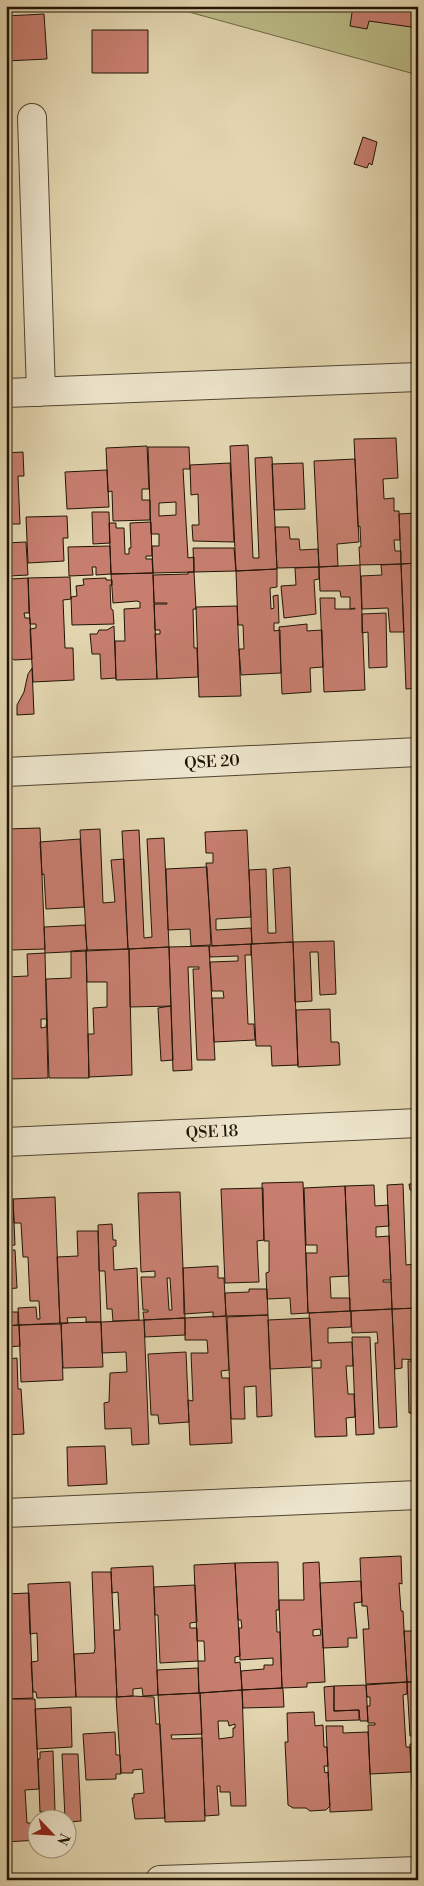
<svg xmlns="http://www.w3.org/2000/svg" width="424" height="1886" viewBox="0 0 424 1886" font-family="'Libre Bodoni',serif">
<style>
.green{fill:#babb86;stroke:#6d6846}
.building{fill:#c77e6f;stroke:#201405;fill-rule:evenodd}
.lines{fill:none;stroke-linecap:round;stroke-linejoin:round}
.minor-casing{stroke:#504430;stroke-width:30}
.minor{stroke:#ece4cb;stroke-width:28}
.labels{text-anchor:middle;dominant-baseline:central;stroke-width:4;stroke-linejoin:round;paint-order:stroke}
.street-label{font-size:16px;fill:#201405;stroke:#ece4cb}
</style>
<rect width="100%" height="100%" fill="#e2d5af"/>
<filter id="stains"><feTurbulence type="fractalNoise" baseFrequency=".004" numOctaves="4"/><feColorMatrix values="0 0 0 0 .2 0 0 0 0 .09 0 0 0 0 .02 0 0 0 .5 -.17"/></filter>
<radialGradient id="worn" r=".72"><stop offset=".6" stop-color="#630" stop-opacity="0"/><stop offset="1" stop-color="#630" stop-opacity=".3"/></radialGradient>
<!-- green -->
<path class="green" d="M167 6H418V75Z"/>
<!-- building -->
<path class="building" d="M353 6H418V28L369 21 367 29 350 26Z
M44 14 47 59 6 61V16Z
M92 30H148V73H92Z
M363 137 377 142 372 165 369 163 367 168 354 164Z
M396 438 398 478 383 479 384 499 394 498V511H399L400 540H394L395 551H401V564L360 565 359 547H361L360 526 358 527 354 439Z
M248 445 253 558H259L255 458 272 457 277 569 236 571 230 446Z
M147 446 149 489H142V500H150V520L113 521 112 491 108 492 106 448Z
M148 447H189L190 469H183L188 558 194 557V572L153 573 152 546H159V534H151ZM176 502V515L159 516V503Z
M23 452 24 476H18L20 524H6V453Z
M355 459 359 542 337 544 338 566 319 567 314 461Z
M230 463 234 542 193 541 192 525H199L198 494 191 495 190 465Z
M303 463 305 509 274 510 272 464Z
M107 470 109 507 67 509 65 472Z
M92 512H109L110 543 93 544Z
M418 513V563L401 564 399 514Z
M67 516 68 538H63L64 561 28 563 26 517Z
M151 522 152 556H146V559H152L153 573 111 574 109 523H116V528H124L125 554H129V548H131L130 523Z
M275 527H289L290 539H299L300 550 318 549 319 567 277 568Z
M26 542 28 575 9 576V573H6V543Z
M110 546 111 574 96 575V567H92L93 575 69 576 68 547Z
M193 548H234L236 571 194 572Z
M418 563V688L406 689 401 564Z
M401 564 404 632H390L388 608 362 609 361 576 382 575 381 565Z
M360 565 365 690 324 692 320 598H335V609H355V608L350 609V597H341L340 591H320L319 567Z
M319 567V579L314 580 316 614 284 618 281 586 296 585 295 568Z
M277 569V587L270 588 271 609 274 608 273 596 278 595 279 623H274V631L280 630 281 673 241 675 239 649H244L243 625H238L236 571Z
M188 572H194L196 609H193L194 648H197L198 677 157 679 155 634H160V630H155L154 604H167V603H154L153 575 188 574Z
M153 573 157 679 116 680 115 641H125L124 609 140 608V602L137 601 113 603 111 574Z
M70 577 71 599 63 600 65 648H73L74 680 33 682 30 629 36 628V624H30L28 578Z
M28 578 29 613H24L25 618H30L32 659 14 660 6 651V592H11V579Z
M106 578V580H112V585H110L111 609 113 610 114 624 72 625 71 597 77 596 76 586 84 585 83 579Z
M237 606 241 696 199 697 196 607Z
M386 613 387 667 369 668 368 632 362 633V614Z
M307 624V631L322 630 323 667 310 668 311 692 282 694 279 627Z
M114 626 116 678 101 679 100 654H92L90 634H97L99 630H107Z
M32 668 34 714 17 715V705L24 692 28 674Z
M40 828 45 949 10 950 8 915H6V829Z
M100 829 103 903 115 902 111 860 124 859 128 949 87 951 80 830Z
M139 830 144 938 152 937 147 839 164 838 169 947 128 949 122 831Z
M247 830 251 917 216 919V930L251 928 252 944 212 946 206 863H213V853H206L205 832Z
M80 839 84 907 46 909 44 874 42 875 40 842Z
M207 867 211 945 191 946 190 929 168 930 166 869Z
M290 867 293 942 252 944 249 870 266 869 268 933H276L273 869Z
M85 925 87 951 45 953 44 927Z
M334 941 336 994 320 995 318 952H310L312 1001 295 1002 293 942Z
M293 942 298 1065 272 1066 271 1046H256L251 944Z
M251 944V955H245L248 1024H254L255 1040 214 1042 212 998H224L223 991H212L210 962 238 961V956L210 957 209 946Z
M209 946 215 1060H197L193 969H199V967H188L192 1070 173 1071 169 947Z
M169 947 171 1006 130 1007 129 949Z
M129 949 132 1075 89 1077 88 1034H94L93 1008 107 1007V982H87L86 950Z
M86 950 89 1078H49L46 979 71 978V951Z
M45 953 48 1078 8 1079 6 1035H11L10 1016H7V977L28 976 27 954ZM41 1019H47L46 1027 41 1028Z
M171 1006 173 1060 161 1061 158 1008Z
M330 1009 331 1042H338L339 1043 340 1065 298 1067 296 1010Z
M303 1182 308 1313 291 1314 290 1298 267 1299 266 1273 269 1272V1241H264L262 1183Z
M403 1184 406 1265 415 1264 412 1190H410L409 1184H418V1308L392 1309 387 1185Z
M374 1185 375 1206 388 1205 389 1226 376 1227V1237L389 1236 391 1280H383V1282H391L392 1309 350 1311 345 1186Z
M345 1186 349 1276 330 1277 331 1298H350V1311L308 1313 306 1253H317V1245H306L304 1188Z
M263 1188 264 1240 257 1241 259 1282 225 1283 221 1189Z
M180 1192 185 1318 144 1320 143 1312H148V1310H143L141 1277H155V1271L141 1272 138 1193ZM167 1278H170L172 1310H169Z
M55 1197 60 1324 19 1325 18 1308 36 1307 37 1319H40L39 1301H30L28 1257H23L21 1223H14L13 1199Z
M13 1199 15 1245 8 1246V1250H15L17 1288 6 1289V1200Z
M112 1224 113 1240H116V1246L113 1247 114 1270 137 1268 139 1320 113 1321 112 1309H107L105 1271H99L98 1225Z
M77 1231H98L101 1322H86V1317L67 1318 68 1323 60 1324 57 1257 78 1256Z
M218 1266V1278H224L226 1316 213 1317V1312L184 1314 183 1268Z
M249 1289H267L268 1315 226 1316 225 1293 249 1292Z
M417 1308V1360L402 1359V1368L395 1369 392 1309Z
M392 1309 397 1427 379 1428 375 1343H378L377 1332 352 1333 351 1311Z
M351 1311V1327L328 1328V1343L352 1342 353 1366H346L348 1394H354L355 1417 346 1418 347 1436 315 1437 312 1368H321V1360L312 1361 309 1313Z
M6 1312H18V1325L6 1326Z
M268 1315 272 1416 257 1417 256 1386 244 1387 245 1419H231L227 1317Z
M226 1316 229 1370 221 1371 222 1378H229L232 1443 190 1445 188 1400 193 1401 191 1353H208L207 1340H185V1318Z
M185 1318V1335L145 1337 144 1320Z
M310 1318 312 1367 270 1369 268 1320Z
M144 1320 149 1444 132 1445 131 1428 105 1429 104 1403 109 1402 110 1373 127 1372 126 1352 102 1353 101 1322Z
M101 1322 103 1367 63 1368 61 1323Z
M61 1323 63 1380 21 1382 19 1325Z
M19 1325 20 1346 6 1347V1326Z
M352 1337H370L374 1434 356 1435Z
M186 1352 189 1422 159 1424 158 1415H151L148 1354Z
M417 1356H418V1413H409L408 1361H417Z
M17 1358 18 1389H21L24 1434 6 1435V1361H9V1359Z
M105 1446 107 1484 68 1486 67 1447Z
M401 1556 402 1584 399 1583 401 1611H403L407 1682 366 1684 363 1629H369L367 1606H362L360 1558Z
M278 1562 279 1610H276L277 1632H280L282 1688 242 1690 241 1671 264 1669V1665H273V1658L240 1660 239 1628H242L241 1620H238L235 1563Z
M319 1562 325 1682 307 1683V1687L282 1688 279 1600H304L303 1563ZM320 1629 321 1635 313 1636V1630Z
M235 1563 240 1656 235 1657V1663L240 1662 242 1690 199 1693 198 1661H205L204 1641H197L194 1565Z
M153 1566 158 1695 143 1696 142 1688 133 1689V1696L117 1697 114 1630H120L118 1592 112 1593 111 1568Z
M92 1572H111L117 1697H76L74 1654 94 1653 95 1648Z
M361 1581 362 1602 354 1603 357 1638H348V1647L323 1648 320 1583Z
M70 1582 76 1697 37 1698 36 1692H33L31 1662 38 1661 37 1633 30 1634 28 1584Z
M195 1585 197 1622 190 1623V1628H197L198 1661 160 1663 158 1615H155L154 1587Z
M29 1593 33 1698 6 1699V1594Z
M404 1631H418V1682H407Z
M198 1668 199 1693 158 1695 157 1670Z
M407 1682H418V1735L410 1736Z
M407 1682V1694L403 1695 406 1747H410L411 1772 370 1774 368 1725H375V1723H368L367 1706H370V1697H367L366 1685Z
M366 1685 368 1721H360L359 1710 334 1711V1686Z
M334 1686V1711L359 1710V1720L326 1721 324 1687Z
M282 1688 283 1689 284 1707 243 1708 242 1690Z
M242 1690 246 1806H231L230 1792H220V1786H217L219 1815 205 1816 200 1693ZM218 1721H228L229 1726 235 1724V1728H233V1737L219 1739Z
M200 1693 202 1734 171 1735 172 1739 202 1738 205 1821 165 1822 158 1695Z
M132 1696 154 1697 156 1724H160L165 1818 135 1819 132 1798H134V1794L144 1793 142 1769 133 1770V1773H121L116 1697Z
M6 1699H35L39 1789 25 1790 27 1823H38V1840L6 1842Z
M71 1707 72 1747 37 1749 35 1709Z
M314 1712 315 1726 323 1725 324 1747H327L328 1766H324L325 1773 328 1772 330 1806 326 1810 310 1811 306 1808H293L288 1805 285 1742H288L287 1713Z
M326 1726H343V1733L368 1732 372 1810 330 1812Z
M115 1732 116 1755H120L121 1774H116V1779L86 1780 83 1734Z
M418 1743V1806L413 1807 410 1744Z
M53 1751 55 1811 40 1812 38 1759H40V1752Z
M62 1754H78L81 1821 68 1822V1818H65Z"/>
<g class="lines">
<defs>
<path id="minor" d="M32 118 41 392
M6 393 418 377
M6 772 418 752
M6 1142 418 1123
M6 1513 418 1495
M160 1880 418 1871"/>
</defs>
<!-- minor casing -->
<use href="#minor" class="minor-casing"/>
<!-- minor -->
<use href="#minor" class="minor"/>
</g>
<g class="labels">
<!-- street labels -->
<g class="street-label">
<text transform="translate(212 762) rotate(-3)">QSE 20</text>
<text transform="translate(212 1132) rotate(-3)">QSE 18</text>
</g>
</g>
<!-- margin -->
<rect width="424" height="1886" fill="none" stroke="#e2d5af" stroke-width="25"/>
<rect x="8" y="8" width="409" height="1871" fill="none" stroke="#201405" stroke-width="2.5"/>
<rect x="12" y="12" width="399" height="1861" fill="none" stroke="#201405"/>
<!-- north arrow -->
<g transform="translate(52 1834) rotate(115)"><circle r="24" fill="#ece4cb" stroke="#9a917c"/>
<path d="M0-4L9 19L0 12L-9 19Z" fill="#8f2418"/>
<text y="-8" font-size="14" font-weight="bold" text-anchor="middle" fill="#201405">N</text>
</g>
<rect width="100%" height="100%" filter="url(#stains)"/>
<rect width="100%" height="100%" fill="url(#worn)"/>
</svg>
